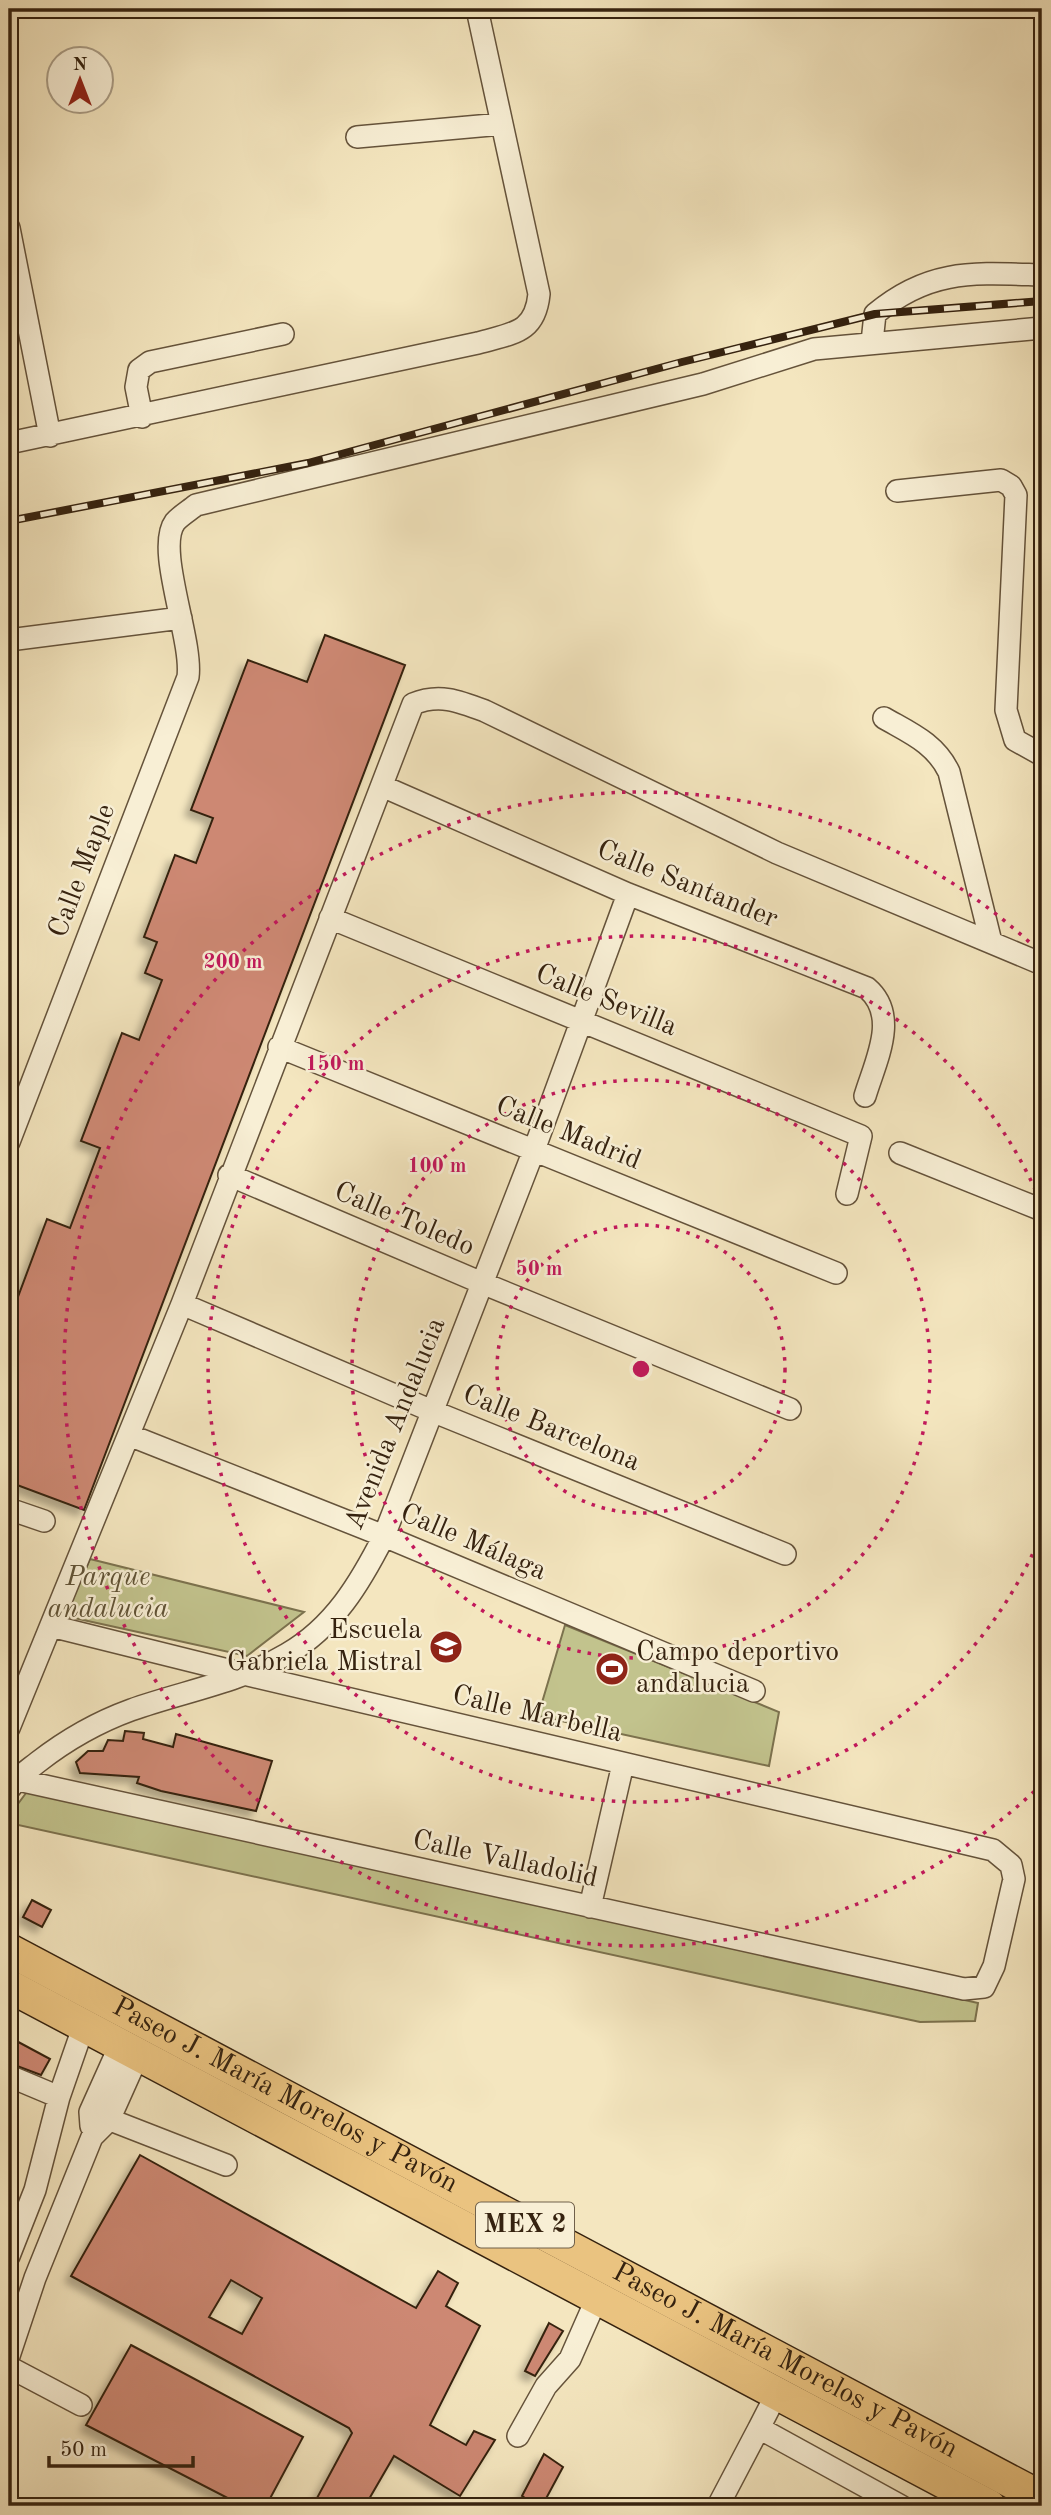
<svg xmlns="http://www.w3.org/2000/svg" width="1051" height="2515" viewBox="0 0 1051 2515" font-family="'Old Standard TT',serif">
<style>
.park{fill:#c2c38d;stroke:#7c724e;stroke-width:2}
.building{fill:#cd8873;stroke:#35220f;stroke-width:2;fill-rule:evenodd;filter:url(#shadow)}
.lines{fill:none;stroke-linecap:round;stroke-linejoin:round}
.minor-casing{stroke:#65533b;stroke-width:24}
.highway-casing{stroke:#35220f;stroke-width:35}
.minor{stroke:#f8efd5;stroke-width:21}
.highway{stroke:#eac380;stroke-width:32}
.rail-casing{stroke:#35220f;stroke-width:8}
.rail{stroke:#f8efd5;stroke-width:5;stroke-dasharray:16;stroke-linecap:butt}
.ring{fill:none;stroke:#c2185b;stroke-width:3.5;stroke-dasharray:3.5 7}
.labels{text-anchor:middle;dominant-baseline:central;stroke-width:5;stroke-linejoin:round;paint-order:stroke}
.shield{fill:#f8efd5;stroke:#70604a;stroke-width:2}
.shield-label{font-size:26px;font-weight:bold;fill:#35220f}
.street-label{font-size:28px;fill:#35220f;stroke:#f8efd5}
.park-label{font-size:28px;font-style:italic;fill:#5f5235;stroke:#f8efd5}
.poi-label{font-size:28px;fill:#35220f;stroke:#f8efd5;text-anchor:end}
.centre{fill:#c2185b;stroke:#f8efd5;stroke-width:3.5}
.ring-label{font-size:21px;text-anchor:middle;font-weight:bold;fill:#c2185b;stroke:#f8efd5;stroke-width:5;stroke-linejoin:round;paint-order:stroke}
</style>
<defs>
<filter id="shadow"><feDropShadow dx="-6" dy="6" stdDeviation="3.5" flood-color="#0004"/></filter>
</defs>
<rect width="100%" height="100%" fill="#f4e6bf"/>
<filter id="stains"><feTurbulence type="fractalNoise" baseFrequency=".00286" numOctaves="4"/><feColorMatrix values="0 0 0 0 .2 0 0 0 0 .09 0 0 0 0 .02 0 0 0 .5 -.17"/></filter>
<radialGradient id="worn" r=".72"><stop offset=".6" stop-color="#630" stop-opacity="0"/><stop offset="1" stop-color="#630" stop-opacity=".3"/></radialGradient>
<!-- park -->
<path class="park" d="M90 1559 304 1612 247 1656 65 1616Z
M565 1625 779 1712 769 1766 538 1716Z
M29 1789 978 2003 975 2021 920 2022 9 1823V1816Z"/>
<!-- building -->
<path class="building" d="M325 635 405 665 84 1510 9 1482V1321L47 1219 70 1228 100 1148 81 1141 122 1033 139 1040 162 980 145 973 157 942 144 937 175 855 196 863 213 818 191 810 248 660 307 682Z
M125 1731 144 1733 143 1739 173 1747 176 1734 272 1761 256 1811 161 1791 137 1783 139 1777 80 1773 76 1762 88 1751H103L108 1740 123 1741Z
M32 1900 51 1910 42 1927 23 1917Z
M9 2037 50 2059 41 2075 9 2063Z
M140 2155 416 2308 438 2271 458 2283 446 2306 480 2326 430 2425 466 2445 474 2431 495 2440 460 2496 394 2456 365 2506H332L317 2498 352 2433 349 2428 71 2276ZM231 2280 262 2298 242 2334 209 2317Z
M549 2323 563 2331 535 2376 525 2371Z
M131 2345 303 2437 266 2506H243L86 2425Z
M544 2454 563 2467 542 2506H538L522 2496Z"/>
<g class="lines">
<defs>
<path id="minor" d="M357 137 502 124
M9 228 50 436
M872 342 875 314C930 268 975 273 1042 275
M142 417 136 387 139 370 150 362 283 334
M9 443 478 343C512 333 535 334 539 294L477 9
M897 491 1001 480 1011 486 1016 495 1006 710 1015 740 1042 755
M9 640 181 618
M884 718C910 733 935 743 949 772L991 942
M382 786 628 894 867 988C900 1016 875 1062 865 1096
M330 918 861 1136 847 1194
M279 1047 836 1273
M9 1142 188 677C193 639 155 549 175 522 180 516 190 510 196 505L703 384 814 349 1042 328
M900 1153 1042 1210
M229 1175 482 1283 790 1409
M182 1304 432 1411 785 1554
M129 1435 384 1536 754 1691
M9 1509 44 1521
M9 1728 182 1304 413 704C439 693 459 701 485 711L777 853 1042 964
M9 1778 964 1989 984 1987 994 1966 1014 1879 1011 1865 993 1850 248 1675 51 1626
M11 1787C17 1777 28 1770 38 1762 65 1741 98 1722 131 1710 184 1691 238 1683 287 1654 334 1627 360 1583 384 1536L534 1150 628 894
M590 1907 623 1764
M9 2076 59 2097
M90 2112 226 2165
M91 2126 90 2112 121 2043
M9 2256 35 2190 59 2097 84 2025
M9 2356 35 2278 92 2137 109 2120 139 2053
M9 2367 81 2405
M777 2393 759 2428 901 2506
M518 2436 546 2386 570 2359 596 2300
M718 2506 759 2428"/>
<g id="highway">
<path id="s1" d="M9 1950 1042 2498"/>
<path d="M9 1986 989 2506"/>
</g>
</defs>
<!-- minor casing -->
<use href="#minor" class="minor-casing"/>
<!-- highway casing -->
<use href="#highway" class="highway-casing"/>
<!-- minor -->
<use href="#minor" class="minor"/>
<!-- highway -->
<use href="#highway" class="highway"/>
<defs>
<path id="rail" d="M9 521 308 463 682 362 875 314 1042 301"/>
</defs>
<!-- rail casing -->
<use href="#rail" class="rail-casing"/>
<!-- rail -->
<use href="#rail" class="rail"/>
</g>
<!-- distance rings -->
<g class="ring">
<circle cx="641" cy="1369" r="144"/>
<circle cx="641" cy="1369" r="289"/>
<path d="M1041 1535A433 433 0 1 1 1041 1203"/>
<path d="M1042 1784A577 577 0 1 1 1042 954"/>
</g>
<!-- icons -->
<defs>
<symbol id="school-disc" viewBox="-11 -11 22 22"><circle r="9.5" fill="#8f2418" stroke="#f8efd5"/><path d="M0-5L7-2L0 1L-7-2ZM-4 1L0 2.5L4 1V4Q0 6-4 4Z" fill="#fff"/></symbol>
<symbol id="stadium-disc" viewBox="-11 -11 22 22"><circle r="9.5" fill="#8f2418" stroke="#f8efd5"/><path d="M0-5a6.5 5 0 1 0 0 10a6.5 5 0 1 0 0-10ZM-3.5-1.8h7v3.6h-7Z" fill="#fff"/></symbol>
</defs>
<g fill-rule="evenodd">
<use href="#school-disc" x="427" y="1628" width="38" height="38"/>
<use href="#stadium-disc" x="593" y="1650" width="38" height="38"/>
</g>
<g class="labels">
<!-- shield labels -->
<rect class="shield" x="476" y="2202.5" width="98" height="45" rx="5"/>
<g class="shield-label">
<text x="525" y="2225">MEX 2</text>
</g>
<!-- street labels -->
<g class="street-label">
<text transform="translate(83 871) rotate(-69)">Calle Maple</text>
<text transform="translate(687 885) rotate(22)">Calle Santander</text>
<text transform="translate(606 1001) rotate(22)">Calle Sevilla</text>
<text transform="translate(568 1134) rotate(22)">Calle Madrid</text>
<text transform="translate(404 1220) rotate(23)">Calle Toledo</text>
<text transform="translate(396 1424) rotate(-68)">Avenida Andalucia</text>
<text transform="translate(551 1429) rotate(22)">Calle Barcelona</text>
<text transform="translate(473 1543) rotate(23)">Calle Málaga</text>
<text transform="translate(537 1715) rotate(13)">Calle Marbella</text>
<text transform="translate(505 1860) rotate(12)">Calle Valladolid</text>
<text stroke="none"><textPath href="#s1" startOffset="312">Paseo J. María Morelos y Pavón</textPath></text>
<text stroke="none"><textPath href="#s1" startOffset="878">Paseo J. María Morelos y Pavón</textPath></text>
</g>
<!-- park labels -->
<g class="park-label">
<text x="108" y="1578">Parque<tspan x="108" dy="32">andalucia</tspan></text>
</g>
<!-- poi labels -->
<g class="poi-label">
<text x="422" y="1631">Escuela<tspan x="422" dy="32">Gabriela Mistral</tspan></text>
<text x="636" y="1653" text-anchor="start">Campo deportivo<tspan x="636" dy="32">andalucia</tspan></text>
</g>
</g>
<circle cx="641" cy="1369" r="10" class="centre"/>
<g class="ring-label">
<text x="233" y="968">200 m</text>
<text x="335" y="1070">150 m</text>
<text x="437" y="1172">100 m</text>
<text x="539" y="1275">50 m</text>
</g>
<!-- margin -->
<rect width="1051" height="2515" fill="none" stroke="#f4e6bf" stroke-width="35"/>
<rect x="10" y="10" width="1030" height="2494" fill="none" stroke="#35220f" stroke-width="3.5"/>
<rect x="18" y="18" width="1016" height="2480" fill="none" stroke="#35220f" stroke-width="2"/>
<!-- north arrow -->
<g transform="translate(80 80)"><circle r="33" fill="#f8efd5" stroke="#aa9d86" stroke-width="2"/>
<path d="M0-5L12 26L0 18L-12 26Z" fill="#8f2418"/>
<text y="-10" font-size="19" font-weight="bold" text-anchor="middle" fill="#35220f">N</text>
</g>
<!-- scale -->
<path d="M49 2456v10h144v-10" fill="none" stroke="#35220f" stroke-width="3.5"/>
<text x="60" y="2456" font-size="21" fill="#35220f" stroke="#f8efd5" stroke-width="5" paint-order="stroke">50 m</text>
<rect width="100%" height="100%" filter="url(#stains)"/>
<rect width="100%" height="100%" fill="url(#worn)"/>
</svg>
